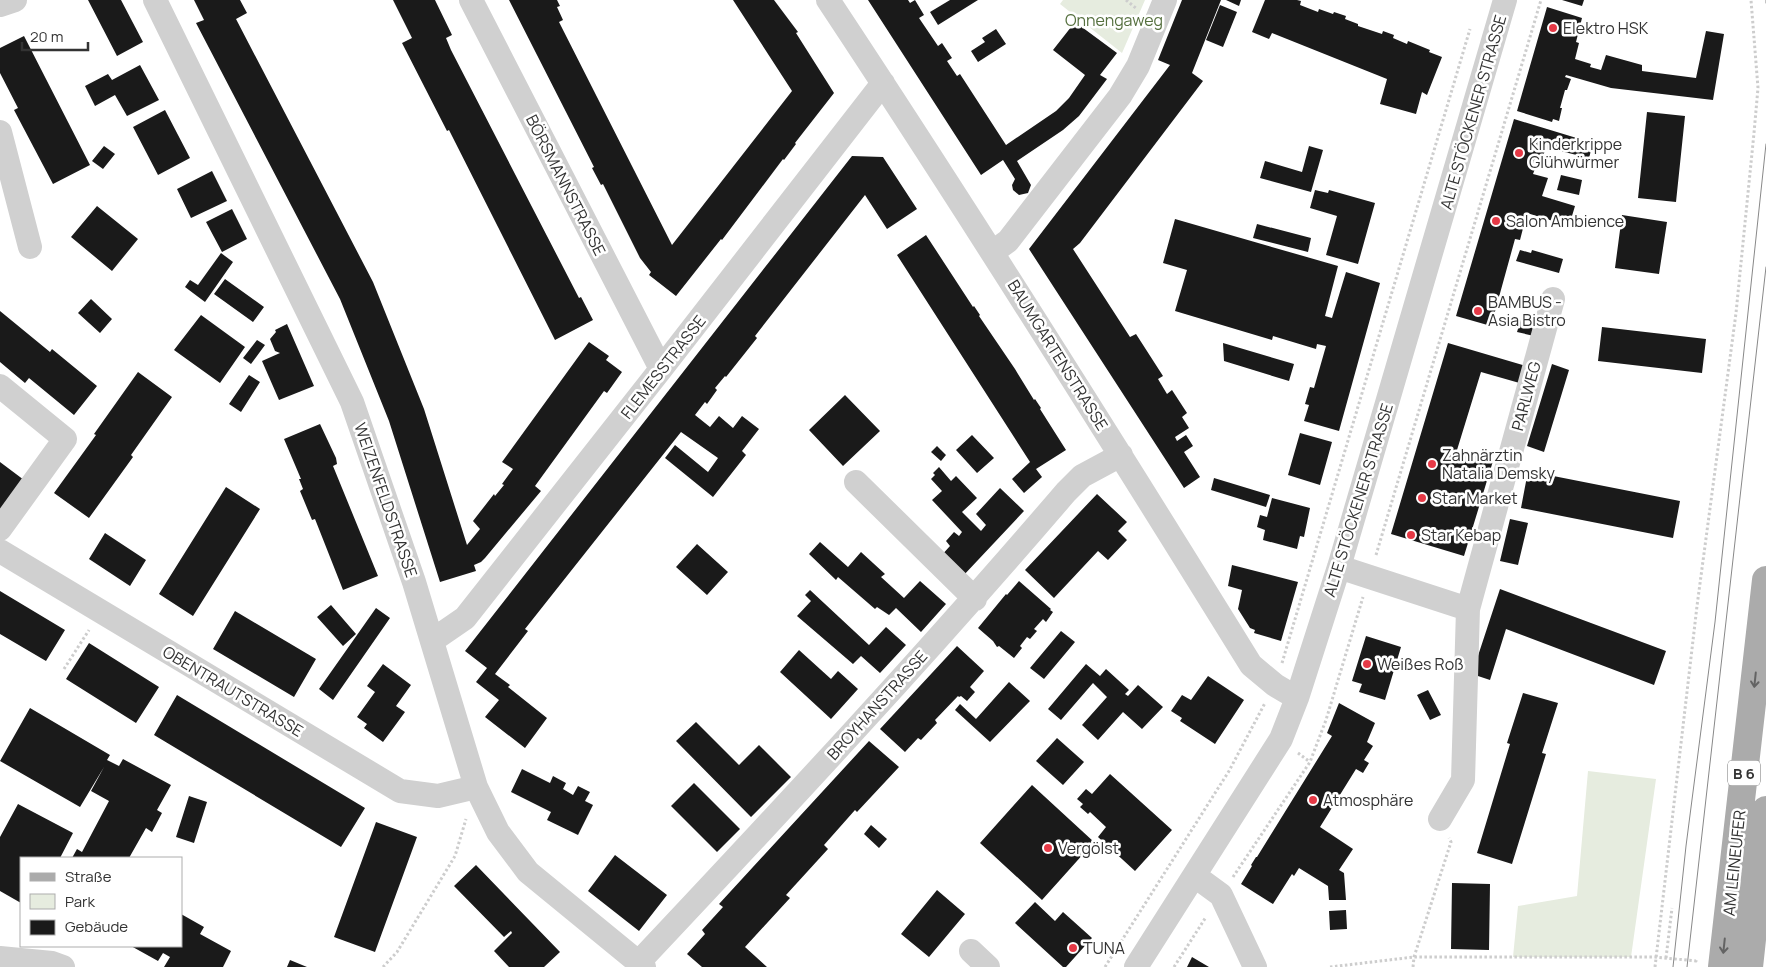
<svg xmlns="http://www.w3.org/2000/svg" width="1766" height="967" viewBox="0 0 1766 967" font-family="Manrope,sans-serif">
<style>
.green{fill:#e6ecdf}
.building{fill:#1a1a1a}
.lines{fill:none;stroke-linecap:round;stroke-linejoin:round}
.path{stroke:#cdcdcd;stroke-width:3;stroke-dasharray:2.5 2.5;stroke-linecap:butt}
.minor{stroke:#d0d0d0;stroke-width:24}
.major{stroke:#ababab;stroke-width:28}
.tram{stroke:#888;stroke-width:1}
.oneway{stroke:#636363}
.poi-dot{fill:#e63946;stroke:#fff;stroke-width:2}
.labels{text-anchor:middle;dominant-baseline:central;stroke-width:5;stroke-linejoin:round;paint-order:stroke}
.shield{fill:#fff;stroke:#707070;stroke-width:1}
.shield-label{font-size:15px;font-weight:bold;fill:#333}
.park-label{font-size:16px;fill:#56703f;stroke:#fff}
.poi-label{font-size:16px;fill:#333;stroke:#fff;text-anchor:start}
.street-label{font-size:16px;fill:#333;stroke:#fff}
</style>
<rect width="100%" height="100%" fill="#fff"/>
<!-- green -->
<path class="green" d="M1063 0H1145L1122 53 1060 4Z
M1588 771 1656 779 1631 957H1513L1518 906 1577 896Z"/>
<!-- building -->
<path class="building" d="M88 0H121L143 42 117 56Z
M194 0H240L247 13 236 19 373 282 424 409 467 545 480 529 473 521 494 494 495 496 504 485 502 484 513 469 502 462 589 342 609 356 606 360 622 372 607 393 604 391 535 486 541 491 485 558 481 562 474 565 476 571 440 582 389 421 340 299 196 23 204 20Z
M393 0H435L452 35 446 38 451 50 579 298 581 297 593 320 555 340 449 130 447 131 402 43 412 38Z
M509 0H557L560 6 557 7 563 20 559 22 672 245 792 91 733 0H774L798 32 796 33 834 93 795 143 796 144 784 160 783 159 722 240 721 239 676 296 649 275 651 272 640 258 603 184 601 185 592 168 594 167Z
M868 0H908L910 3 915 0 924 15 919 18 938 46 942 43 952 58 947 61 957 76 960 74 1006 145 1056 111 1069 98 1085 75 1053 50 1075 22 1117 53 1100 75 1107 79 1079 116 1063 130 1017 161 1031 185 1028 193 1019 195 1013 190 1012 185 1015 179 1003 160 981 175Z
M950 0H978L938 25 930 12Z
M1182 0H1221L1192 73 1203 81 1080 243 1073 249 1130 337 1136 334 1163 376 1158 379 1167 394 1172 390 1187 413 1182 417 1189 428 1175 437 1177 441 1186 435 1193 446 1184 452 1200 477 1184 488 1029 249 1170 65 1158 60Z
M1226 0H1241L1239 6Z
M1265 0H1297L1301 1 1300 5 1318 12 1319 9 1333 14 1334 12 1346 16 1345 19 1358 24V26L1382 34 1383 31 1394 35 1393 38 1407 44 1408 41 1430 50 1429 52 1442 57 1427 95 1422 92 1416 114 1380 104 1387 79 1272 33 1269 39 1252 32Z
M1562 0H1584L1582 6Z
M1220 5 1237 12 1223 47 1206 40Z
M1547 7 1582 18 1576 42 1579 43 1575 59 1591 64 1590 67 1601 70 1606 55 1642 65V71L1696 78 1706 31 1724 34 1713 100 1611 88 1566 75 1565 77 1571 79 1567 90H1565L1560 108H1562L1559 121 1553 119 1552 122 1517 111Z
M996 29 1006 44 978 62 971 51 985 42 982 38Z
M24 36 90 165 53 184 14 110 18 108 0 73V48Z
M140 65 159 100 127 116 115 95 95 106 85 86 108 74 112 80Z
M165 110 190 158 158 175 133 127Z
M1647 112 1685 116 1676 202 1638 198Z
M1514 119 1593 143 1589 158 1552 149 1545 150 1540 167 1536 166 1533 174 1548 178 1542 196 1575 206 1569 226 1527 213 1520 240 1515 239 1491 326 1456 316Z
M104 146 115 154 103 169 92 161Z
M1309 146 1323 150 1311 192 1260 178 1265 161 1302 172Z
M852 156 883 157 917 209 887 229 865 195 755 336 757 338 726 377 725 376 715 388 717 390 707 404 705 402 695 415 710 427 719 416 733 428 742 416 759 429 742 451 746 455 713 497 665 458 675 445 708 472 718 458 681 432 525 629 528 631 495 674 510 685 508 687 547 718 525 748 485 717 499 700 476 682 487 668 465 651Z
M212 171 227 201 191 218 177 189Z
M1561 175 1582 180 1579 195 1557 190Z
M1315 190 1328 193 1329 190 1375 203 1358 264 1326 255 1337 216 1310 208Z
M97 206 138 239 112 271 71 237Z
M232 209 247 239 222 252 206 222Z
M1622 215 1667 222 1659 274 1615 268Z
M1175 219 1338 266 1325 316 1332 318 1346 272 1380 283 1339 431 1304 421 1309 405 1305 404 1310 387 1314 388 1326 346 1317 344 1316 349 1273 336 1272 340 1175 311 1187 270 1163 263Z
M1257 224 1311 238 1308 252 1253 238Z
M926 235 973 307 974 306 980 315 979 316 1015 369 1034 400 1035 399 1041 408 1040 409 1066 450 1036 469 1042 477 1024 493 1012 479 1030 462 897 255Z
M1520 250 1531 253 1532 250 1563 259 1559 273 1516 261Z
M221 253 233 262 205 302 185 287 190 280 198 285Z
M225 279 264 307 253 322 214 294Z
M91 299 112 319 100 333 78 313Z
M0 311 50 352 52 349 97 386 74 415 29 378 25 383 0 362Z
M1523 313 1539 318 1534 336 1517 332Z
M201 315 245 347 220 383 174 350Z
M287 324 314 386 279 400 262 361 280 353 275 351 270 339 276 332 275 330Z
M1602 327 1706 339 1702 373 1598 361Z
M257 340 265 345 251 364 243 358Z
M1223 343 1294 364 1289 381 1224 361Z
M1448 343 1529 367 1523 384 1481 372 1457 450 1493 461 1464 556 1391 534Z
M1552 364 1569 370 1544 452 1527 446Z
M138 372 172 397 131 455 133 457 89 518 54 493 96 435 94 434Z
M249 375 260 382 241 412 229 404Z
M845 395 880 431 843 466 809 430Z
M320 424 336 458 337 464 333 466 378 576 343 590 315 519 312 520 300 491 303 489 299 479H301L284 439Z
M1300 433 1332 442 1320 485 1288 475Z
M972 435 994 458 977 473 956 450Z
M937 446 946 455 941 461 931 452Z
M0 462 24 480 1 510 0 509Z
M939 467 951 481 956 476 977 498 962 512 981 531 986 525 976 514 1000 488 1024 511 962 577 940 557 950 546 946 541 954 532 959 536 962 532 932 500 942 491 931 479 935 475 933 473Z
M1528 471 1680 501 1673 538 1521 508Z
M1214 478 1270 495 1266 507 1211 490Z
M226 487 260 509 193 616 159 594Z
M1097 494 1127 522 1118 531 1127 540 1108 560 1098 551 1054 598 1025 570Z
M1272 498 1310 508 1304 537 1300 536 1297 549 1263 540 1265 530 1257 527 1260 515 1267 517Z
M1510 519 1528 523 1518 565 1500 561Z
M105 533 146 560 130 586 89 559Z
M820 542 848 567 861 552 885 574 881 577 904 598 920 581 946 604 921 632 896 608 889 615 877 607 875 609 838 577 836 580 809 554Z
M697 544 728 572 707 595 676 567Z
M1232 565 1298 582 1281 641 1254 633 1255 630 1250 628 1238 609 1242 590 1228 586Z
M1019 581 1051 609 1050 610 1053 612 1046 622 1043 619 1034 629 1037 631 1030 639 1027 637 1020 646 1022 648 1014 658 999 646 997 647 993 641 978 628 1006 594 1007 595Z
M1500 589 1666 651 1654 685 1506 629 1490 680 1472 674Z
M810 590 869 645 886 627 906 645 880 673 861 656 853 664 797 616 811 601 805 595Z
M0 591 65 630 46 661 0 634Z
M331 605 356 634 343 646 317 617Z
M376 608 390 618 333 700 319 689Z
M235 611 316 659 294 697 213 649Z
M1061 631 1075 642 1044 679 1030 668Z
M1366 636 1401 647 1385 700 1359 692 1362 684 1352 681Z
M89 643 159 687 136 723 66 679Z
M957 646 984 671 970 687 975 692 967 701 961 696 959 697 958 696 935 720 937 723 921 740 918 738 905 752 880 729Z
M799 650 831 679 838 671 858 689 831 719 780 672Z
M383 664 411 685 396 706 405 712 383 742 364 728 367 724 357 717 375 692 367 686Z
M1086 664 1100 676 1106 669 1129 690 1125 694 1128 696 1138 685 1163 707 1142 729 1123 712 1098 740 1082 725 1107 697 1093 683 1061 720 1048 709Z
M1208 676 1244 700 1215 744 1180 721 1182 718 1171 711 1182 695 1191 700Z
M1009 682 1030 701 990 742 955 710 960 704 976 719Z
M1428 690 1441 715 1430 720 1417 695Z
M1523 693 1558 703 1542 753 1546 754 1512 864 1477 853 1510 744 1507 743Z
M177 695 365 808 341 847 154 735Z
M1339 703 1375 723 1367 742 1373 746 1364 760 1369 763 1363 773 1356 769 1320 827 1353 849 1339 870 1344 873 1346 900H1329L1328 886 1299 868 1294 876 1292 874 1273 904 1241 884 1252 866 1251 865 1256 857H1257L1332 736 1327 733Z
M30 708 110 755 107 760 119 766 123 759 171 785 157 810 162 813 152 832 146 828 129 858H72L77 849 82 852 109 801 91 791 104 767 80 807 0 761Z
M696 722 739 765 759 745 791 777 751 817 676 741Z
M1057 738 1084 762 1063 785 1036 761Z
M869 741 899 767 857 812 855 810 824 845 828 849 786 895 790 898 745 947 767 967H702L687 954 705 934 702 930 723 907 719 904Z
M522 769 550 783 553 776 566 783 563 789 573 795 578 786 590 792 585 801 593 805 578 835 547 820 551 812 511 792Z
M1110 774 1172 830 1135 871 1098 837 1106 827 1090 812 1088 814 1080 807 1083 804 1077 799 1086 789 1092 794Z
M694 783 740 829 717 852 671 806Z
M1032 785 1094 842 1042 900 980 843Z
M189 796 207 802 194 843 176 837Z
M18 804 73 833 60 858H21V903L0 891V837Z
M376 822 417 837 375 952 334 937Z
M871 825 887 839 879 848 864 834Z
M615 855 667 895 639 931 588 891Z
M476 865 560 952 544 967H509L494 951 512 933 511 931 504 937 454 886Z
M1452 883 1490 884 1489 950 1451 949Z
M937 890 965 914 929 957 901 934Z
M1035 902 1055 921 1063 912 1092 938 1066 967H1063L1015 923Z
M1346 910 1347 929 1330 930 1329 911Z
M181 914 204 927 200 934 231 951 223 967H164L170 957 163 953 158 961 131 946H181Z
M1192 957 1209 967H1187Z
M290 960 307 967H287Z"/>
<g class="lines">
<!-- path -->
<path class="path" d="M1126 0 1137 9
M1376 555 1541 0
M1282 663 1470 29
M64 669 89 630
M1298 753 1310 762
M1233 877 1310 762 1326 720 1363 597
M1666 958 1672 908
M383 967 397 952 455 856 466 819
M1105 967 1229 771 1265 703
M1174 967 1206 917
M1330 967 1414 957H1655L1696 961V959
M1413 967 1414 957 1451 842 1449 838
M1655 967 1697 606 1736 313 1754 133 1758 88 1751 0"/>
<!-- minor -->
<path class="minor" d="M155 0 352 402 414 582 476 787 498 832 528 872 644 967
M471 0 661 369
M828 0C973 219 1113 442 1251 665L1275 685 1297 698
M0 5 15 0
M0 132 30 247
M993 252 1008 241 1120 96 1138 66 1165 0
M0 386 65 439 0 529
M856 482 975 599
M0 551 400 791 438 796 476 787
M1339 567 1468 609 1463 780 1440 819
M1468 609 1553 299
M433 640 465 618 661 369 883 83
M1195 876 1221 895 1255 967
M971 951 988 967
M0 958 52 963 63 967
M638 963C784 808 928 653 1066 492L1082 476 1121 455
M1136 967 1281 739 1297 698 1339 567 1505 0"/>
<!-- major -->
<path class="major" d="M1722 967 1766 580
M1749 967 1766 810"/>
<!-- tram -->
<path class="tram" d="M1766 0V3
M1673 967 1686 846 1715 622 1766 144
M1687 967 1766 267"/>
</g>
<!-- one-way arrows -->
<defs><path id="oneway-shaft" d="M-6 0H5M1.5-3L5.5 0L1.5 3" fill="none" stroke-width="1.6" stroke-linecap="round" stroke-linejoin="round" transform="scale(1.25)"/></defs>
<g class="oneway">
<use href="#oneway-shaft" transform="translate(1755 680) rotate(96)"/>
<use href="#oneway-shaft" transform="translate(1724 946) rotate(96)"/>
</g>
<!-- markers -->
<g class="poi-dot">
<circle cx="1553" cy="28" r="5"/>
<circle cx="1519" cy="153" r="5"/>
<circle cx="1496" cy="221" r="5"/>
<circle cx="1478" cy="311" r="5"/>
<circle cx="1432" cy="464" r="5"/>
<circle cx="1422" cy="498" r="5"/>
<circle cx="1411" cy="535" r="5"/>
<circle cx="1367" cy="664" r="5"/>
<circle cx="1313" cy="800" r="5"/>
<circle cx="1048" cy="848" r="5"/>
<circle cx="1073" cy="948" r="5"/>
</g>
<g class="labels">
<!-- shield labels -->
<rect class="shield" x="1728" y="760.5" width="32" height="25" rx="4"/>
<g class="shield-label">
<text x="1744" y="773">B 6</text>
</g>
<!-- park labels -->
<g class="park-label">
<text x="1114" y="20">Onnengaweg</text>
</g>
<!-- poi labels -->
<g class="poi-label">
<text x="1563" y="28">Elektro HSK</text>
<text x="1529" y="144">Kinderkrippe<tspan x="1529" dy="18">Glühwürmer</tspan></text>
<text x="1506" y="221">Salon Ambience</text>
<text x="1488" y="302">BAMBUS -<tspan x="1488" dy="18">Asia Bistro</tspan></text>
<text x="1442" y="455">Zahnärztin<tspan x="1442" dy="18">Natalia Demsky</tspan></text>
<text x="1432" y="498">Star Market</text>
<text x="1421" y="535">Star Kebap</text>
<text x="1377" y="664">Weißes Roß</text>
<text x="1323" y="800">Atmosphäre</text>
<text x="1058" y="848">Vergölst</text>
<text x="1083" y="948">TUNA</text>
</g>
<!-- street labels -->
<g class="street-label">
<text transform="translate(1473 112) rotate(-74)">ALTE STÖCKENER STRASSE</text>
<text transform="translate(566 185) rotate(63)">BÖRSMANNSTRASSE</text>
<text transform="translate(1058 355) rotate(58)">BAUMGARTENSTRASSE</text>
<text transform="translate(663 367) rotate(-52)">FLEMESSTRASSE</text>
<text transform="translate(1526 396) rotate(-75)">PARLWEG</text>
<text transform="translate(386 500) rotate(71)">WEIZENFELDSTRASSE</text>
<text transform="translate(1358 500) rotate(-73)">ALTE STÖCKENER STRASSE</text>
<text transform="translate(233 691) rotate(31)">OBENTRAUTSTRASSE</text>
<text transform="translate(877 705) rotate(-48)">BROYHANSTRASSE</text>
<text transform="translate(1734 863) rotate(-84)">AM LEINEUFER</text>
</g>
</g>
<!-- legend -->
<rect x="20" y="857" width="162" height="90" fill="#ffffff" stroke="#adadad"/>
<rect x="30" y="873" width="25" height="8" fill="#ababab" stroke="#adadad"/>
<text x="65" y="882" font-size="15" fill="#333333">Straße</text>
<rect x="30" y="894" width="25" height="15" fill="#e6ecdf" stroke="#adadad"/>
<text x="65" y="907" font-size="15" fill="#333333">Park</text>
<rect x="30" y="920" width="25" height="15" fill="#1a1a1a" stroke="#adadad"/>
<text x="65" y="932" font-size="15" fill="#333333">Gebäude</text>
<!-- scale -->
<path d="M22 42v8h66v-8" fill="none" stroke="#333333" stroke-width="2.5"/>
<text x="30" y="42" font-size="15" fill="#333333" stroke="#ffffff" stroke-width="4" paint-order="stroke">20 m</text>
</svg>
